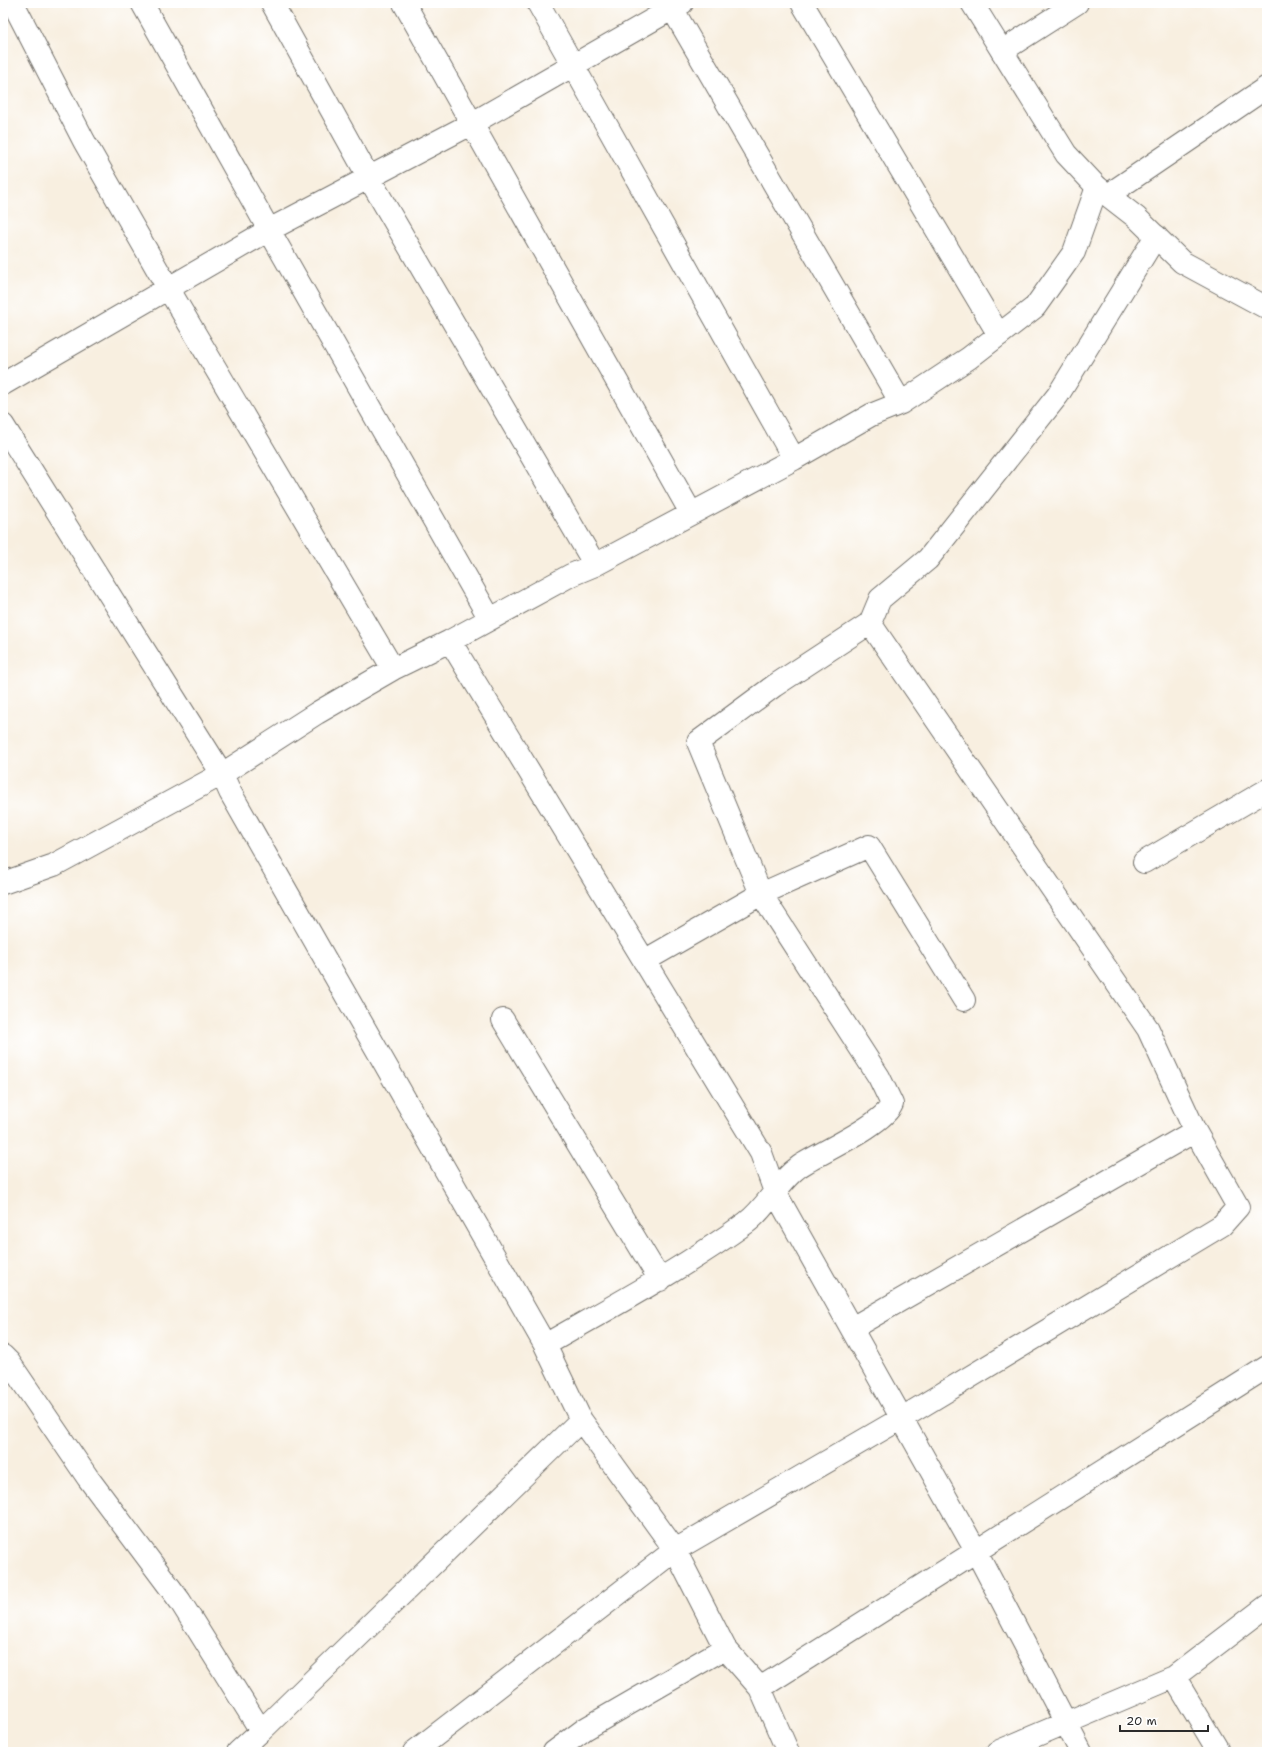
<svg xmlns="http://www.w3.org/2000/svg" width="1270" height="1755" viewBox="0 0 1270 1755" font-family="'Shantell Sans',sans-serif">
<style>
.lines{fill:none;stroke-linecap:round;stroke-linejoin:round}
.street-casing{stroke:#73706a;stroke-width:24}
.secondary-casing{stroke:#73706a;stroke-width:24}
.street{stroke:#fff;stroke-width:22}
.secondary{stroke:#fff;stroke-width:22}
</style>
<rect width="100%" height="100%" fill="#fff"/>
<filter id="ink" filterUnits="userSpaceOnUse"><feTurbulence type="fractalNoise" baseFrequency=".025" numOctaves="2"/><feDisplacementMap in="SourceGraphic" scale="8" xChannelSelector="R" yChannelSelector="G"/><feConvolveMatrix kernelMatrix="1 2 1 2 8 2 1 2 1" color-interpolation-filters="sRGB"/></filter>
<filter id="wash" filterUnits="userSpaceOnUse"><feTurbulence type="fractalNoise" baseFrequency=".012" numOctaves="4" result="noise"/><feDisplacementMap in="SourceGraphic" scale="16" xChannelSelector="R" yChannelSelector="G"/><feGaussianBlur stdDeviation="0.9" result="paint"/><feColorMatrix in="noise" values="0 0 0 0 0 0 0 0 0 0 0 0 0 0 0 0 0 1.4 0 .05"/><feComposite in="paint" operator="in"/></filter>
<g filter="url(#wash)">
<rect width="100%" height="100%" fill="#f8efe0"/>
</g>
<g filter="url(#ink)">
<g class="lines">
<defs>
<path id="street" d="M13 3 84 141 168 288 393 669
M142 3 269 230 490 619
M272 3 369 178 595 565
M404 3 691 513
M538 3 794 459
M669 3 901 403
M802 3 999 335
M1002 51 1077 3
M1108 195 1267 87
M3 384 269 230 471 124 682 3
M3 425 222 774 317 713 393 669 450 641 571 575 595 565 794 459 871 415 901 403 969 358 1035 307 1074 252 1097 187
M450 641 761 1153 775 1192 976 1551 1081 1752
M1144 862 1267 790
M3 883 54 865 222 774 230 792 545 1345 581 1420 675 1550 725 1648 760 1688 788 1752
M644 961 761 894 869 846 964 1000
M503 1020 660 1280
M852 1328 1195 1131
M545 1345C613 1306 682 1269 746 1223 767 1208 778 1181 800 1166 821 1152 883 1125 892 1104L879 1077 761 894 698 742 774 686 870 623 880 599 928 559 1058 395 1156 236
M3 1356 9 1362 88 1478 180 1601 261 1731 238 1752
M1174 1677 1219 1752
M760 1688 1267 1367
M261 1731 581 1420
M414 1752 675 1550 902 1418 1222 1225 1238 1207 1195 1131 1148 1029 870 623
M554 1752 585 1729 725 1648
M997 1752 1174 1677 1267 1606"/>
<path id="secondary" d="M972 3 1066 154 1097 187 1137 218 1182 262 1267 308"/>
</defs>
<!-- street casing -->
<use href="#street" class="street-casing"/>
<!-- secondary casing -->
<use href="#secondary" class="secondary-casing"/>
<!-- street -->
<use href="#street" class="street"/>
<!-- secondary -->
<use href="#secondary" class="secondary"/>
</g>
</g>
<!-- margin -->
<rect width="1270" height="1755" fill="none" stroke="#fff" stroke-width="16"/>
<!-- scale -->
<path d="M1120 1725v6h88v-6" fill="none" stroke="#2b2b2b" stroke-width="2"/>
<text x="1126" y="1725" font-size="12" fill="#2b2b2b" stroke="#ffffff" stroke-width="3" paint-order="stroke">20 m</text>
</svg>
